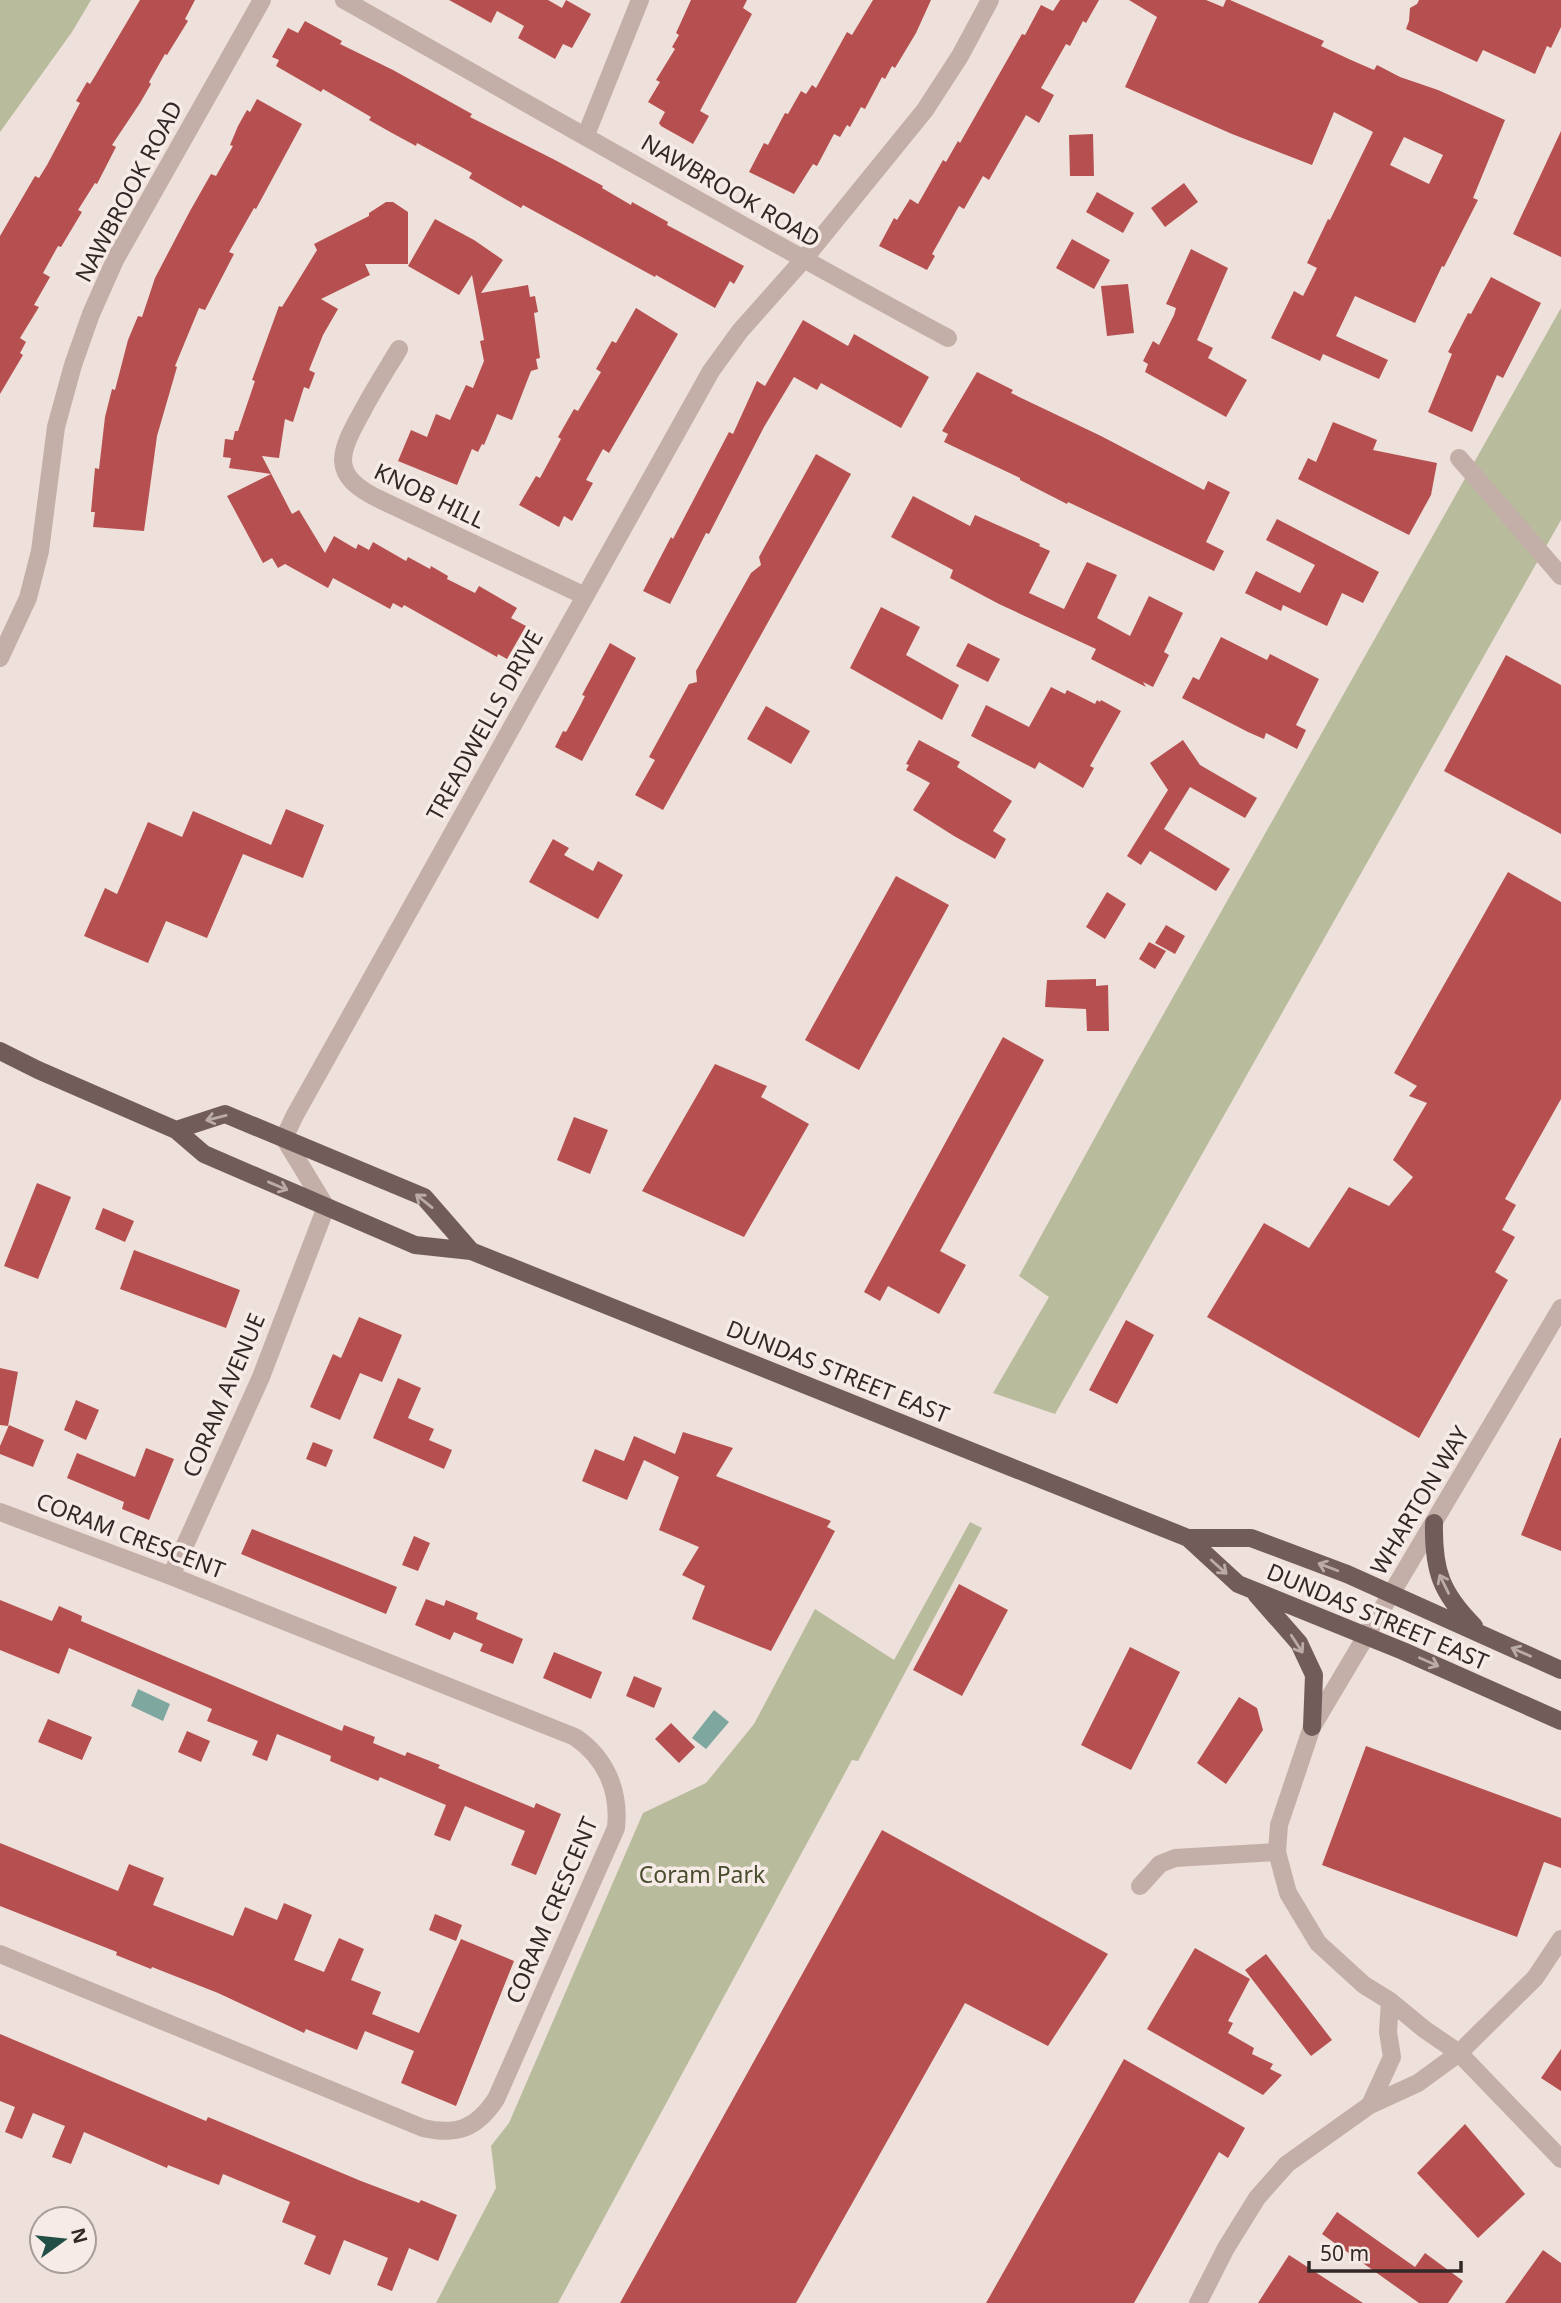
<svg xmlns="http://www.w3.org/2000/svg" width="1561" height="2303" viewBox="0 0 1561 2303" font-family="'Noto Sans',sans-serif">
<style>
.green{fill:#b8bb9c}
.water{fill:#7da79f}
.building{fill:#b65050;fill-rule:evenodd}
.lines{fill:none;stroke-linecap:round;stroke-linejoin:round}
.street{stroke:#c4aea8;stroke-width:18}
.primary{stroke:#725c5a;stroke-width:18}
.oneway{stroke:#bbaba7}
.labels{text-anchor:middle;dominant-baseline:central;stroke-width:7;stroke-linejoin:round;paint-order:stroke}
.street-label{font-size:23px;fill:#322827;stroke:#f6ebe6}
.park-label{font-size:23px;fill:#494d2e;stroke:#f6ebe6}
</style>
<rect width="100%" height="100%" fill="#eee0da"/>
<!-- green -->
<path class="green" d="M0 0H91L72 32 0 132Z
M1561 308V520L1055 1414 993 1393 1049 1297 1019 1276 1132 1070Z
M970 1522 982 1528 858 1761 852 1760 558 2303H436L496 2188 491 2146 509 2123 643 1813 706 1783 754 1724 815 1609 894 1660Z"/>
<!-- water -->
<path class="water" d="M138 1689 170 1704 163 1721 131 1706Z
M714 1710 729 1722 706 1749 692 1738Z"/>
<!-- building -->
<path class="building" d="M140 0H195L185 19 188 21 167 55 165 54 149 82 151 84 140 103 112 145 116 147 97 184 95 183 78 210 82 212 61 247 58 246 43 273 50 277 34 305 39 307 20 338 26 342 20 353 23 355 0 394V236L35 176 39 178 47 165 80 103 76 101 87 82 90 84 95 76Z
M449 0H548L562 8 566 0 591 14 572 48 563 44 555 59 518 38 524 26 497 11 491 23Z
M691 0H747L743 8 752 14 700 111 709 116 693 144 661 126 659 123 665 112 648 102 660 82 656 80 675 49 672 47 679 35 676 33Z
M873 0H931L916 33 895 68 892 66 885 79 882 77 865 109 861 107 850 127 847 125 840 137 834 134 817 166 813 164 794 194 749 172 764 143 768 145 785 113 788 114 801 91 806 94 812 85 816 88 847 32 852 35Z
M1060 0H1099L1086 23 1083 21 1070 46 1066 44 1041 88 1054 95 1039 123 1026 115 989 180 983 176 964 209 959 206 932 254 935 256 927 270 879 246 894 218 897 220 910 199 918 204 943 160 946 162 958 141 960 143 1022 34 1025 35 1041 5 1053 11Z
M1129 0H1206L1223 7 1226 0H1230L1324 41 1321 46 1351 60 1374 70 1377 65 1400 77 1438 90 1505 120 1473 198 1478 200 1444 267 1442 266 1415 323 1355 296 1336 336 1388 360 1379 379 1323 354 1320 361 1271 338 1294 291 1303 296 1317 268 1307 263 1328 219 1330 220 1373 132 1334 112 1312 165 1232 134 1125 87 1157 17ZM1404 137 1443 155 1429 184 1390 165Z
M1419 0H1561V27L1551 48 1547 46 1535 74 1483 50 1477 62 1406 29 1409 21 1410 8 1417 4Z
M305 21 342 41 340 44 393 70 472 114 470 117 555 160 603 186 602 188 631 205 632 202 668 222 667 225 744 266 734 284 730 281 715 308 656 275 655 277 523 205 521 208 469 178 472 173 465 169 417 143 416 146 392 133 369 120 371 117 323 89 321 92 276 66 279 60 272 57 288 28 298 33Z
M257 99 302 124 256 209 254 208 229 252 234 254 205 310 199 308 175 366 177 367 157 436 144 531 93 527 95 512H91L95 468 99 469 105 417 112 389 115 390 128 340 138 316 142 317 155 278 190 211 211 174 216 176 233 146 230 145 238 126 247 110 250 112Z
M1561 131V257L1513 234Z
M1093 134 1094 176H1070L1069 135Z
M1184 183 1198 202 1165 227 1151 208Z
M1097 192 1134 213 1123 233 1086 212Z
M386 202H393L408 212V264H365L370 275 321 299 338 309 323 335 309 370 315 373 309 389 304 387 293 422 285 419 279 458 262 456 292 514 299 510 325 553 334 536 356 549 358 544 369 550 373 542 406 561 408 557 430 569 431 566 448 576 447 579 475 593 479 586 517 608 511 618 526 626 507 659 498 654 497 657 404 605 402 608 393 603 390 609 333 578 328 588 285 564 278 568 272 558 263 563 227 496 271 474 229 468 231 458 223 457 225 439 233 440 235 431H238L255 381 252 380 279 306 282 307 317 250 314 244 369 216V213Z
M435 219 474 240 503 260 481 293 528 285 530 297 535 296 538 312 534 313 540 358 536 359 538 369 531 371 512 420 497 414 484 445 482 444 478 452 472 449 457 485 398 461 411 430 427 437 436 414 450 420 466 385 473 388 484 361 480 341 484 340 472 275 459 295 408 266Z
M1072 239 1110 260 1094 289 1056 268Z
M1191 249 1228 268 1197 340 1213 348 1208 358 1247 380 1226 417 1145 372 1148 364 1143 361 1153 341 1159 345 1174 315 1176 308 1166 304Z
M1491 277 1541 303 1503 378 1497 375 1472 432 1428 412 1452 354 1448 352 1468 313 1471 314Z
M1128 284 1134 333 1107 336 1101 286Z
M636 308 678 334 609 453 603 449 586 480 593 483 572 521 564 516 559 527 519 505 536 476 540 478 561 439 558 437 574 409 578 411 601 372 596 369 612 341 616 343Z
M803 320 848 346 854 334 929 377 901 428 821 383 817 390 794 377 764 427 709 534 706 533 670 604 643 591 671 537 673 539 729 432 733 434 757 381 765 386Z
M977 372 1013 390 1011 393 1101 436 1204 490 1208 481 1230 492 1206 542 1224 551 1214 571 1068 502 1067 504 1020 480V478L944 442 948 434 942 431Z
M1333 422 1377 440 1373 450 1437 463 1431 495 1409 535 1298 479 1308 458 1316 462Z
M816 454 851 474 663 810 635 795 655 760 649 757 689 684 697 682 696 671 751 573 761 565 759 557Z
M913 496 970 526 975 515 1040 544 1039 546 1050 551 1029 593 1064 609 1087 562 1117 575 1097 618 1130 636 1149 596 1183 613 1164 652 1169 655 1153 687 1143 682 1146 687 1091 659 1096 649 999 604 950 578 953 570 891 537Z
M1277 519 1379 572 1363 603 1342 593 1327 626 1283 605 1281 611 1245 593 1256 571 1300 593 1315 565 1266 540Z
M881 607 920 627 906 655 959 685 942 720 850 668Z
M1221 637 1267 660 1270 654 1319 679 1296 725 1306 730 1297 749 1266 733 1264 739 1248 732 1182 698 1193 677 1199 680Z
M610 643 636 658 582 761 555 747 563 731 566 732 578 710 585 696 582 695Z
M968 643 1000 659 988 682 956 666Z
M1506 655 1561 685V834L1444 771Z
M1051 687 1065 694 1067 690 1095 704 1097 700 1100 702 1101 700 1121 711 1090 766 1094 768 1083 788 1039 762 1035 769 971 736 986 705 1029 727Z
M766 706 810 731 791 764 747 739Z
M919 740 960 762 957 767 1012 801 993 831 1006 839 995 859 954 836 913 810 930 783 906 770 909 765 906 764Z
M1183 740 1200 765 1257 798 1245 818 1190 787 1164 829 1230 869 1216 891 1150 851 1141 865 1127 856 1168 790 1150 763Z
M286 809 324 825 303 878 243 854 207 938 166 921 148 963 84 936 105 888 117 894 148 822 182 837 193 811 271 845Z
M553 839 569 848 564 855 593 871 598 861 623 875 598 919 529 882Z
M1508 872 1561 902V1099L1505 1199 1516 1205 1502 1230 1515 1237 1495 1272 1508 1280 1419 1438 1207 1317 1264 1223 1309 1248 1349 1187 1389 1206 1413 1177 1393 1160 1427 1103 1409 1096 1417 1086 1394 1073Z
M896 876 949 905 859 1070 805 1040Z
M1107 892 1126 904 1105 939 1086 927Z
M1166 925 1185 936 1175 954 1155 943Z
M1149 942 1166 951 1155 969 1139 959Z
M1096 979V986L1108 985 1109 1031H1087L1086 1009 1045 1007 1047 980Z
M1003 1037 1044 1060 940 1251 966 1265 939 1314 888 1286 880 1301 864 1292Z
M715 1064 767 1086 761 1097 809 1124 744 1237 642 1191Z
M574 1117 608 1130 590 1174 557 1160Z
M37 1183 71 1197 38 1279 4 1266Z
M103 1208 134 1221 125 1242 95 1229Z
M134 1250 240 1290 226 1328 120 1289Z
M359 1317 402 1335 382 1382 360 1373 340 1420 310 1407 333 1354 341 1358Z
M1126 1320 1154 1335 1117 1404 1089 1390Z
M0 1368 18 1372 8 1426 0 1425Z
M398 1378 421 1388 408 1418 434 1429 429 1440 452 1450 444 1469 373 1438Z
M76 1400 99 1410 86 1440 64 1430Z
M9 1425 44 1440 33 1467 0 1454V1446Z
M683 1432 733 1448 716 1476 831 1521 827 1527 835 1531 771 1651 692 1619 705 1586 682 1575 699 1547 659 1530 679 1477 644 1460 627 1500 582 1481 595 1449 624 1461 634 1436 675 1454Z
M1560 1438H1561V1551L1521 1535Z
M313 1442 333 1450 326 1467 306 1459Z
M146 1448 174 1459 149 1520 122 1509 124 1502 67 1478 77 1453 135 1477Z
M252 1529 397 1587 386 1614 241 1554Z
M414 1536 430 1543 418 1571 402 1565Z
M959 1584 1008 1610 962 1696 913 1670Z
M426 1599 444 1606 446 1600 478 1613 476 1619 523 1639 513 1664 480 1651 483 1644 454 1632 450 1640 415 1625Z
M0 1600 52 1621 59 1606 82 1616 81 1621 342 1731 344 1725 375 1737 373 1743 405 1756 407 1752 440 1765 438 1768 534 1808 536 1803 561 1814 536 1875 511 1865 525 1831 465 1806 450 1841 434 1835 446 1805 380 1777 378 1781 330 1761 331 1756 277 1734 267 1761 252 1755 258 1741 207 1721 212 1709 69 1648 59 1674 0 1650Z
M1130 1647 1180 1672 1131 1770 1081 1745Z
M554 1652 602 1672 591 1699 543 1678Z
M634 1676 662 1688 654 1708 626 1696Z
M1239 1697 1257 1708 1263 1730 1226 1784 1197 1763Z
M48 1719 92 1737 82 1760 38 1742Z
M671 1723 695 1747 679 1763 655 1739Z
M187 1731 210 1741 201 1762 178 1752Z
M1366 1746 1561 1818V1868L1544 1862 1517 1937 1322 1865Z
M882 1830 1108 1954 1048 2046 965 2003 796 2303H620Z
M0 1843 118 1891 129 1864 164 1878 153 1905 233 1936 245 1907 277 1920 284 1903 312 1915 294 1960 324 1972 339 1938 364 1949 351 1980 381 1992 372 2014 419 2033 461 1939 514 1961 456 2106 401 2083 414 2051 365 2031 357 2050 306 2029 304 2033 218 1993 152 1967 151 1969 116 1955 117 1952 0 1906Z
M435 1914 462 1925 456 1941 429 1930Z
M1195 1948 1250 1979 1228 2021 1233 2023 1228 2033 1254 2048 1252 2054 1273 2064 1270 2069 1282 2075 1263 2095 1147 2029Z
M1266 1954 1332 2040 1311 2056 1245 1970Z
M0 2034 206 2121 208 2117 361 2181 419 2203 421 2200 457 2215 438 2261 409 2248 392 2291 377 2285 388 2258 344 2240 330 2275 304 2264 316 2236 282 2222 290 2202 223 2174 219 2185 168 2165 167 2168 84 2132 71 2164 52 2157 65 2126 33 2113 22 2139 5 2132 15 2107 0 2101Z
M1561 2049V2091L1541 2078Z
M1124 2059 1245 2128 1228 2158 1219 2152 1134 2303H986Z
M1465 2124 1525 2194 1478 2238 1417 2173Z
M1337 2212 1415 2267 1425 2253 1463 2281 1448 2303H1419L1322 2234Z
M1543 2250 1561 2263V2303H1505Z
M1289 2255 1363 2303H1258Z"/>
<g class="lines">
<!-- street -->
<path class="street" d="M344 0C545 113 745 229 948 338
M586 135 640 0
M399 349C387 369 374 389 363 410 339 453 328 475 381 500L585 596
M1459 458 1561 576
M0 658 28 598 40 551 56 427 73 365 91 314 115 260 262 0
M1561 1308 1312 1727 1279 1825 1277 1852 1288 1893 1318 1943 1364 1985 1390 2001 1424 2029 1459 2053 1561 2159
M0 1512 171 1576 575 1737C606 1758 620 1791 616 1828L496 2099C477 2128 457 2136 423 2128L0 1954
M171 1576 261 1377 326 1207 284 1138 295 1115 711 371 740 331 804 259 925 110 960 56 990 0
M1140 1886 1160 1864 1175 1858 1277 1852
M1370 2105 1392 2057 1388 2032 1390 2001
M1198 2303 1226 2248 1257 2198 1287 2164 1370 2105 1418 2083 1459 2053 1535 1978 1561 1939"/>
<!-- primary -->
<path class="primary" d="M0 1051 38 1070 176 1130 204 1154 415 1245 471 1251 1188 1538 1238 1584 1403 1651 1561 1721
M176 1130 225 1114 424 1197 471 1251
M1434 1523C1433 1570 1441 1593 1474 1626
M1188 1538H1251L1347 1574 1561 1670
M1256 1594 1299 1643 1314 1675 1312 1727"/>
</g>
<!-- one-way arrows -->
<defs><path id="oneway-shaft" d="M-6 0H5M1.5-3L5.5 0L1.5 3" fill="none" stroke-width="1.6" stroke-linecap="round" stroke-linejoin="round" transform="scale(1.75)"/></defs>
<g class="oneway">
<use href="#oneway-shaft" transform="translate(216 1118) rotate(166)"/>
<use href="#oneway-shaft" transform="translate(278 1186) rotate(23)"/>
<use href="#oneway-shaft" transform="translate(424 1201) rotate(-141)"/>
<use href="#oneway-shaft" transform="translate(1219 1567) rotate(42)"/>
<use href="#oneway-shaft" transform="translate(1328 1567) rotate(-159)"/>
<use href="#oneway-shaft" transform="translate(1444 1584) rotate(-116)"/>
<use href="#oneway-shaft" transform="translate(1297 1644) rotate(57)"/>
<use href="#oneway-shaft" transform="translate(1521 1652) rotate(-156)"/>
<use href="#oneway-shaft" transform="translate(1429 1662) rotate(24)"/>
</g>
<g class="labels">
<!-- street labels -->
<g class="street-label">
<text transform="translate(731 190) rotate(30)">NAWBROOK ROAD</text>
<text transform="translate(128 191) rotate(-62)">NAWBROOK ROAD</text>
<text transform="translate(430 495) rotate(26)">KNOB HILL</text>
<text transform="translate(484 725) rotate(-61)">TREADWELLS DRIVE</text>
<text transform="translate(838 1371) rotate(22)">DUNDAS STREET EAST</text>
<text transform="translate(223 1395) rotate(-67)">CORAM AVENUE</text>
<text transform="translate(1419 1500) rotate(-59)">WHARTON WAY</text>
<text transform="translate(131 1535) rotate(21)">CORAM CRESCENT</text>
<text transform="translate(1378 1616) rotate(23)">DUNDAS STREET EAST</text>
<text transform="translate(551 1910) rotate(-67)">CORAM CRESCENT</text>
</g>
<!-- park labels -->
<g class="park-label">
<text x="702" y="1874">Coram Park</text>
</g>
</g>
<!-- north arrow -->
<g transform="translate(63 2240) rotate(75)"><circle r="33" fill="#f6ebe6" stroke="#a89d9a" stroke-width="2"/>
<path d="M0-5L12 26L0 18L-12 26Z" fill="#224e46"/>
<text y="-10" font-size="19" font-weight="bold" text-anchor="middle" fill="#322827">N</text>
</g>
<!-- scale -->
<path d="M1309 2261v10h152v-10" fill="none" stroke="#322827" stroke-width="3.5"/>
<text x="1320" y="2261" font-size="21" fill="#322827" stroke="#f6ebe6" stroke-width="5" paint-order="stroke">50 m</text>
</svg>
